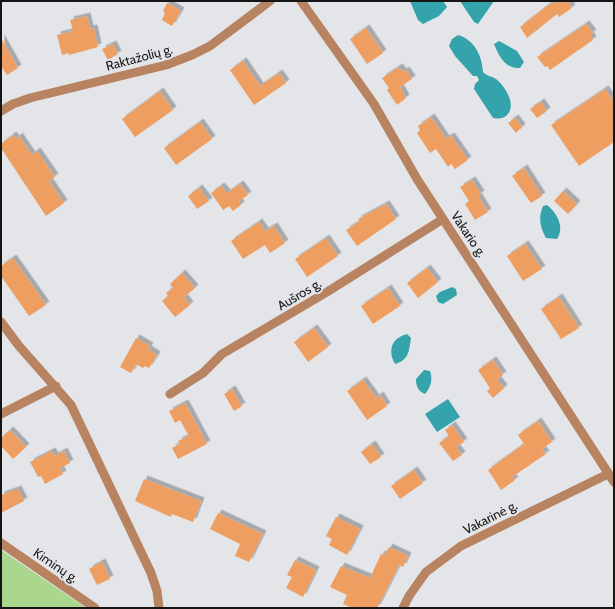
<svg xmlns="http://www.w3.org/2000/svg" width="615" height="609" viewBox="0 0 615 609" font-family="Cabin,sans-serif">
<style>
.green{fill:#aad78d}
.water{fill:#35a3ab}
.building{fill:#ed9e61;filter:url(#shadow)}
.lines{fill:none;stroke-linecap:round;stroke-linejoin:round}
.street{stroke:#b88361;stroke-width:9}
.labels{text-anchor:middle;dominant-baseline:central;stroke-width:4;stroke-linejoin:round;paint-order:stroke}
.street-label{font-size:13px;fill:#151516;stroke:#e4e5e9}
</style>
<defs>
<filter id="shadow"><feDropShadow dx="3.5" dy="-3.5" stdDeviation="0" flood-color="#0004"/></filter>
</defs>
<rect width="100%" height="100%" fill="#e4e5e9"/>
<!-- green -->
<path class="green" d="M1 550 86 608H1Z"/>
<!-- water -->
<path class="water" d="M410 1H443L447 7 439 16 423 24 418 20Z
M460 1H494L478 24 474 22Z
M458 35C475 40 482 56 483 72 486 76 492 76 496 79 505 86 517 105 507 115 503 119 498 119 493 118L474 89 475 84 479 80 477 76H473L455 56 449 46 452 39Z
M499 41 517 51 524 62 520 68C505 69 499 56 494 44Z
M547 205C557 213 565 227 557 239L546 238C540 227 538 218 543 206Z
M452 287 456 289 457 295 443 304 438 302 436 296 440 292Z
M407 334 411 338C409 351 409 360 395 364 387 350 392 338 407 334Z
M424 370 430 371C433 380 431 387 425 394 418 391 416 386 416 379Z
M448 399 460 417 437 432 425 414Z"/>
<!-- building -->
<path class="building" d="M558 1H567L572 8 559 17 557 14 527 38 520 27 551 3 552 5Z
M167 3 181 11 172 26 162 20 165 13 163 11Z
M87 16 90 29 94 28 98 47 69 55V53L62 55 57 35 73 31 70 20Z
M586 24 593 33 590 35 593 40 550 70 547 66 545 67 537 57Z
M366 28 383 53 367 64 350 39Z
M1 38 18 68 7 75 1 66Z
M113 44 118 54 108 60 102 49Z
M243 61 260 86 279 73 286 83 254 105 230 70Z
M399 67 403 72 406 70 412 79 400 87 406 98 397 105 387 90 389 88 382 78Z
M605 89 614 102V142L579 166 551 125Z
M160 91 173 110 135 137 122 119Z
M541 102 547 111 537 118 530 109Z
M431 117 446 139 451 136 468 160 455 169 451 164 448 167 436 149 430 153 417 133 420 130 418 126Z
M515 118 522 127 516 133 508 123Z
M200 122 212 139 176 165 164 148Z
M13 135 16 139 19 136 32 155 37 151 55 177 49 181 64 203 46 216 1 148V144Z
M524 168 542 196 531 203 512 176Z
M472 180 481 194 478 196 488 212 475 220 465 204 469 201 460 187Z
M240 184 248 195 239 201 241 205 233 211 229 206 223 210 211 193 221 186 227 193Z
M199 188 209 201 197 209 188 196Z
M563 191 577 204 568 214 554 201Z
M386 204 396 219 357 246 346 230 360 221 358 219Z
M259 222 265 231 274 226 285 243 270 253 265 245 243 259 231 241Z
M326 238 338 256 307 277 295 259Z
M525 244 542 269 523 281 507 256Z
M13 258 46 305 29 316 1 276V266Z
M427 268 438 282 418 298 407 283Z
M182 273 195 288 184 297 190 305 175 317 162 301 168 296 166 293 173 288 170 284Z
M388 288 400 306 373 324 361 306Z
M559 297 579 328 561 339 541 309Z
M314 328 328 347 308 362 294 342Z
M136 338 150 346 148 349 157 355 149 368 145 366 143 368 136 364 131 373 120 367Z
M493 360 503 375 497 379 504 388 493 398 487 391 490 388 478 370Z
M363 380 376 398 380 395 387 406 367 420 347 391Z
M232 389 242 406 234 411 224 394Z
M185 403 207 444 178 459 172 448 180 444 178 441 189 436 180 420 175 423 169 411Z
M538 421 552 442 542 449 546 454 512 477 515 480 501 490 488 470 524 444 518 435Z
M452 425 464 442 456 447 462 455 453 461 439 443 449 436 445 430Z
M10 430 26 447 13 459 1 446V438Z
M372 444 381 457 370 464 361 452Z
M52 451 55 456 64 451 70 463 60 468 63 474 45 484 41 476 38 477 30 462Z
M414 470 423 483 400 499 391 486Z
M144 479 201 501 193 522 172 514 171 517 135 501Z
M18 489 24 501 1 513V495Z
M218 513 263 534 249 562 235 556 240 544 210 529Z
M336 517 360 529 347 555 329 545 332 539 326 536Z
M389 547 408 556 403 567 399 565 377 608H352L343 604 347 595 330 587 341 566 370 578 381 554 385 555Z
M295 560 316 570 303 597 286 588 292 577 287 575Z
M102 562 110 579 97 585 89 569Z"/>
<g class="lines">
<!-- street -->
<path class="street" d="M301 1 374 104 417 179 614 482
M1 111 13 104 30 98 166 65 192 55 210 46 270 1
M1 322 19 346 71 405 151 573 157 591 159 608
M170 394 203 373 222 354 327 292 443 219
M1 414 56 386
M1 543 95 608
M403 608 409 596 426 572 461 546 608 474"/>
</g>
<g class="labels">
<!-- street labels -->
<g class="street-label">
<text transform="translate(139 57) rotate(-15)">Raktažolių g.</text>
<text transform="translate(469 234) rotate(56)">Vakario g.</text>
<text transform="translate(299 294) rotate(-31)">Aušros g.</text>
<text transform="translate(490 517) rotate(-27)">Vakarinė g.</text>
<text transform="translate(56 565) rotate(34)">Kiminų g.</text>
</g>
</g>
<!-- border -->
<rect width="615" height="609" fill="none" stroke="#151516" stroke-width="4"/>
</svg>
